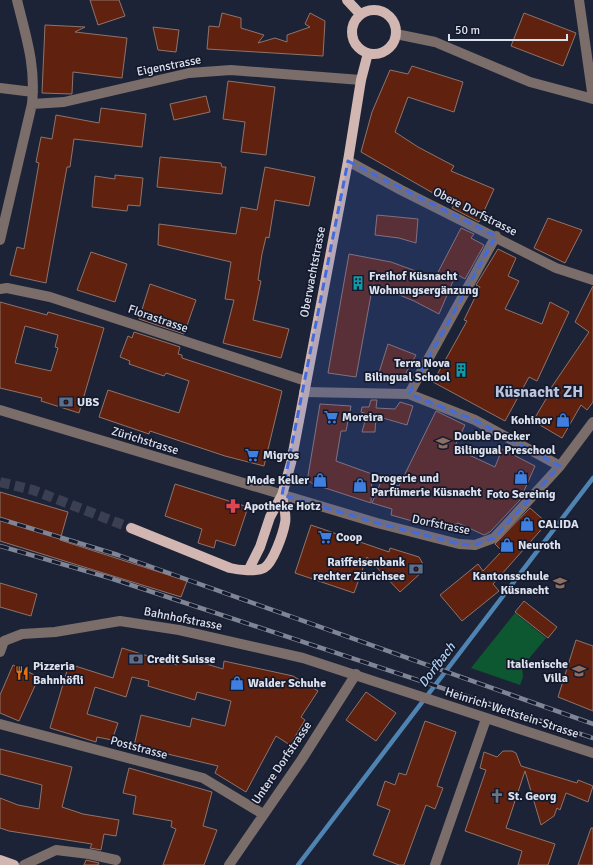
<svg xmlns="http://www.w3.org/2000/svg" width="593" height="865" viewBox="0 0 593 865" font-family="Signika,sans-serif">
<style>
.green{fill:#0d5831}
.lines{fill:none;stroke-linecap:round;stroke-linejoin:round}
.stream{stroke:#4f84b2;stroke-width:4.5}
.building{fill:#60220f;stroke:#8e736a;fill-rule:evenodd}
.major-tunnel{stroke:#3a4052;stroke-width:10;stroke-dasharray:10 5;stroke-linecap:butt}
.minor{stroke:#7a6d6a;stroke-width:10}
.major{stroke:#d1b6b1;stroke-width:10}
.rail-casing{stroke:#7f8595;stroke-width:4.5}
.rail{stroke:#14192c;stroke-width:3;stroke-dasharray:9;stroke-linecap:butt}
.marked{fill:#436bdc;fill-opacity:0.2;stroke:#436bdc;stroke-width:3;stroke-dasharray:8 5;stroke-linejoin:round}
.labels{text-anchor:middle;dominant-baseline:central;stroke-width:3.5;stroke-linejoin:round;paint-order:stroke}
.street-label{font-size:12px;fill:#dce1ee;stroke:#14192c}
.poi-label{font-size:12px;font-weight:bold;fill:#dce1ee;stroke:#14192c;text-anchor:start}
.water-label{font-size:13px;font-style:italic;fill:#b0d1f3;stroke:#14192c}
.district-label{font-size:16px;font-weight:bold;fill:#bbc4de;stroke:#14192c}
</style>
<rect width="100%" height="100%" fill="#1d2336"/>
<!-- green -->
<path class="green" d="M515 613 546 638 522 667 523 677 520 685 471 668Z"/>
<g class="lines">
<!-- stream -->
<path class="stream" d="M298 865 593 478"/>
</g>
<!-- building -->
<path class="building" d="M90 0H119L125 16 98 25Z
M222 13 241 18V28L264 35 258 43 275 38 287 42V35L310 27 305 24 310 13 325 21 323 56 207 49 209 26 219 27Z
M524 13 576 33 563 66 511 46Z
M45 25 85 27 75 32 127 38 122 78 73 72 72 94 42 93Z
M153 27 179 30 176 52 158 50Z
M412 66 463 82 454 112 408 97 395 132 418 147 454 166 451 171 494 189 479 222 452 208 454 205 361 152 372 112 390 70 408 74Z
M228 81 275 87 266 155 241 152 245 122 223 119Z
M206 96 210 112 174 120 170 104Z
M101 108 146 114 142 147 74 139 70 167H67L46 283 10 275 17 247 24 249 39 163 36 162 41 137 52 139 56 115 99 123Z
M160 157 221 163 222 167H226L222 194 157 187Z
M265 167 315 177 309 206 275 200 269 238 266 237 262 254 258 280 261 281 253 320 289 329 281 358 223 343 234 300 225 299 231 262 158 245 159 224 236 234 241 207 257 210Z
M115 175 143 178 140 206 128 205 127 211 92 207 95 176 115 179Z
M377 215 418 219 416 243 399 238 375 235Z
M548 218 582 230 565 263 534 248Z
M461 228 474 234 471 238 484 245 465 279 456 274 439 314 414 301 373 284 356 377 328 373 349 254 391 262 435 278Z
M498 249 516 258 508 276 519 281 505 309 542 324 550 302 569 312 537 381 529 377 505 421 433 382 467 321 464 320 480 287 476 285Z
M91 252 127 264 115 302 77 290Z
M150 284 196 300 184 334 139 319Z
M593 286V402L587 410 581 405 562 438 533 421 552 389 551 388 589 332 575 322Z
M0 302 47 315 48 312 104 328 79 413 41 401 42 398 0 388ZM25 326 58 335 55 347 58 348 51 371 15 363Z
M134 332 180 347 178 354 182 355V358L282 391 264 466 225 456 150 431 149 434 99 417 108 390 179 413 189 381 166 373 164 376 129 364 130 361 120 357 128 336 132 338Z
M388 344 416 355 402 380 377 379Z
M371 400H377L376 408 395 409 400 402 413 406 407 425 376 416 375 432H362L367 414 361 412 362 407H369Z
M320 404 351 406 346 431H341L336 461 372 474 371 503 313 484 309 481 308 476Z
M436 411 465 425 454 448 495 467 502 449 535 466 520 500 490 532 484 535 458 523 444 530 391 515 392 509 372 503 382 479 399 486Z
M175 484 248 507 235 546 216 540 214 548 198 543 202 529 165 516Z
M0 492 68 512 60 540 187 581 181 597 0 541Z
M530 508 547 523 493 584 499 591 462 621 440 595 478 564 483 571 502 551 495 544Z
M311 525 389 552 390 548 419 557 423 564V571L400 592 367 557 354 593 295 573Z
M0 583 37 594 31 616 0 607Z
M524 601 557 627 548 638 515 612Z
M576 640 593 646V711L558 697Z
M122 648 177 665 180 656 223 669 224 661 293 676 318 691 301 717 305 720 290 745 276 736 246 792 215 773 218 766 134 746 141 715 190 727 192 718 225 726 231 701 197 692 195 700 148 686 149 681 132 677 126 697 95 687 87 714 118 723 112 740 97 737 96 742 50 728 69 664 113 678Z
M13 665 39 677 19 721 0 713V695Z
M366 692 396 713 376 741 346 720Z
M425 721 456 732 437 786 443 788 435 809 426 805 404 865H399L373 855 390 810 377 805 385 781 395 785 399 773 406 775Z
M0 749 72 767 62 807 83 814 119 820 116 836 104 834 101 850 90 848 92 844 9 831 0 828V798L18 805 39 809 42 785 0 774Z
M503 751H512L516 753 521 766 577 783 578 780 593 786 588 802 566 793 560 810 557 808 554 816 541 825 525 771 506 828 555 844 548 865H518L522 851 465 831 486 770 480 768 484 752 497 757Z
M129 768 212 792 203 826 217 830 204 865H163L176 829 171 827 172 821 133 814 136 796 123 793Z
M591 828H593V865H578Z
M86 860 99 863 98 865H84Z"/>
<g class="lines">
<!-- major-tunnel -->
<path class="major-tunnel" d="M0 482 33 490 131 528"/>
<!-- minor -->
<path class="minor" d="M579 0 593 99
M396 34 435 42 530 82 593 99
M0 88 33 92
M32 104 64 102 189 73 231 70 361 80
M348 161 401 190 556 268 593 280
M0 240 32 104C36 65 26 37 17 0
M0 289 7 288 50 297 306 381
M304 392 409 394 475 420 560 466
M409 394 496 236
M0 410 377 523 459 544 475 545 494 538 560 466 593 422
M4 641 22 634 55 632 120 621 179 630 303 658 593 753
M0 652 4 641
M0 724 203 778 263 814
M24 865 56 850 89 854 116 860
M229 865 302 759 356 674
M435 865 486 719"/>
<!-- major -->
<path class="major" d="M347 0 360 14
M352 32a22 22 0 1 1 44 0a22 22 0 1 1-44 0Z
M131 528 230 568C238 570 257 572 264 568 273 563 283 534 285 523 287 515 283 504 282 495
M249 569 260 547 270 517 282 495 291 463 348 161 361 80 368 53
M0 860 14 865"/>
<defs>
<path id="rail" d="M0 519 118 555 593 724
M0 546 110 578 593 738"/>
</defs>
<!-- rail casing -->
<use href="#rail" class="rail-casing"/>
<!-- rail -->
<use href="#rail" class="rail"/>
</g>
<!-- marked area -->
<path class="marked" d="M348 161 496 236 409 394 475 420 560 466 494 538 475 545 459 544 377 523 282 495Z"/>
<!-- icons -->
<defs>
<symbol id="building-bare" viewBox="-9 -9 18 18"><path d="M-4-6H4V6H1V3H-1V6H-4ZM-2.5-4.3h1.7v1.8h-1.7ZM.8-4.3h1.7v1.8H.8ZM-2.5-1h1.7V.8h-1.7ZM.8-1h1.7V.8H.8Z" fill="#0f9aa8" stroke="#14192c" stroke-width="2.5" paint-order="stroke"/></symbol>
<symbol id="bank-bare" viewBox="-9 -9 18 18"><path d="M-6-4H6V4H-6ZM0-2.3a2.3 2.3 0 1 0 0 4.6a2.3 2.3 0 1 0 0-4.6Z" fill="#5c6f8a" stroke="#14192c" stroke-width="2.5" paint-order="stroke"/></symbol>
<symbol id="supermarket-bare" viewBox="-9 -9 18 18"><path d="M-6-5.5h2.5l.6 2H6L4.5 2H-2.5L-4.4-4H-6ZM-1.5 3.2a1.3 1.3 0 1 0 .1 0ZM3 3.2a1.3 1.3 0 1 0 .1 0Z" fill="#3f7fe0" stroke="#14192c" stroke-width="2.5" paint-order="stroke"/></symbol>
<symbol id="shop-bare" viewBox="-9 -9 18 18"><path d="M-5-2.5h2.3a2.7 3.5 0 0 1 5.4 0H5L5.5 6h-11ZM-1.5-2.5h3a1.5 2.3 0 0 0-3 0Z" fill="#3f7fe0" stroke="#14192c" stroke-width="2.5" paint-order="stroke"/></symbol>
<symbol id="school-bare" viewBox="-9 -9 18 18"><path d="M0-5L7-2L0 1L-7-2ZM-4 1L0 2.5L4 1V4Q0 6-4 4Z" fill="#8d6e63" stroke="#14192c" stroke-width="2.5" paint-order="stroke"/></symbol>
<symbol id="pharmacy-bare" viewBox="-9 -9 18 18"><path d="M-2-6h4v4h4v4h-4v4h-4v-4h-4v-4h4Z" fill="#e0444e" stroke="#14192c" stroke-width="2.5" paint-order="stroke"/></symbol>
<symbol id="restaurant-bare" viewBox="-9 -9 18 18"><path d="M-5-6h1v4h1v-4h1v4h1v-4h1v5L-1.5 .5V6h-2V.5L-5-1ZM5-6V6H3V1.5H1.5Q1.5-4 5-6Z" fill="#e8710a" stroke="#14192c" stroke-width="2.5" paint-order="stroke"/></symbol>
<symbol id="church-bare" viewBox="-9 -9 18 18"><path d="M-1.2-6h2.4v3.5h3.3v2.4h-3.3V6h-2.4V-.1h-3.3v-2.4h3.3Z" fill="#6b7280" stroke="#14192c" stroke-width="2.5" paint-order="stroke"/></symbol>
</defs>
<g fill-rule="evenodd">
<use href="#building-bare" x="348" y="273" width="20" height="20"/>
<use href="#building-bare" x="451" y="360" width="20" height="20"/>
<use href="#bank-bare" x="56" y="392" width="20" height="20"/>
<use href="#supermarket-bare" x="321" y="407" width="20" height="20"/>
<use href="#shop-bare" x="553" y="410" width="20" height="20"/>
<use href="#school-bare" x="433" y="433" width="20" height="20"/>
<use href="#supermarket-bare" x="242" y="445" width="20" height="20"/>
<use href="#shop-bare" x="511" y="467" width="20" height="20"/>
<use href="#shop-bare" x="310" y="470" width="20" height="20"/>
<use href="#shop-bare" x="350" y="475" width="20" height="20"/>
<use href="#pharmacy-bare" x="223" y="496" width="20" height="20"/>
<use href="#shop-bare" x="517" y="514" width="20" height="20"/>
<use href="#supermarket-bare" x="315" y="527" width="20" height="20"/>
<use href="#shop-bare" x="497" y="535" width="20" height="20"/>
<use href="#bank-bare" x="406" y="559" width="20" height="20"/>
<use href="#school-bare" x="550" y="573" width="20" height="20"/>
<use href="#bank-bare" x="126" y="649" width="20" height="20"/>
<use href="#school-bare" x="569" y="661" width="20" height="20"/>
<use href="#restaurant-bare" x="12" y="663" width="20" height="20"/>
<use href="#shop-bare" x="227" y="673" width="20" height="20"/>
<use href="#church-bare" x="487" y="786" width="20" height="20"/>
</g>
<g class="labels">
<!-- street labels -->
<g class="street-label">
<text transform="translate(169 66) rotate(-11)">Eigenstrasse</text>
<text transform="translate(475 212) rotate(27)">Obere Dorfstrasse</text>
<text transform="translate(313 272) rotate(-79)">Oberwachtstrasse</text>
<text transform="translate(158 319) rotate(19)">Florastrasse</text>
<text transform="translate(145 441) rotate(17)">Zürichstrasse</text>
<text transform="translate(441 525) rotate(12)">Dorfstrasse</text>
<text transform="translate(183 619) rotate(11)">Bahnhofstrasse</text>
<text transform="translate(512 713) rotate(18)">Heinrich-Wettstein-Strasse</text>
<text transform="translate(139 748) rotate(15)">Poststrasse</text>
<text transform="translate(282 763) rotate(-56)">Untere Dorfstrasse</text>
</g>
<!-- poi labels -->
<g class="poi-label">
<text x="369" y="276">Freihof Küsnacht<tspan x="369" dy="14">Wohnungsergänzung</tspan></text>
<text x="450" y="363" text-anchor="end">Terra Nova<tspan x="450" dy="14">Bilingual School</tspan></text>
<text x="77" y="402">UBS</text>
<text x="342" y="417">Moreira</text>
<text x="552" y="420" text-anchor="end">Kohinor</text>
<text x="454" y="436">Double Decker<tspan x="454" dy="14">Bilingual Preschool</tspan></text>
<text x="263" y="455">Migros</text>
<text x="371" y="478">Drogerie und<tspan x="371" dy="14">Parfümerie Küsnacht</tspan></text>
<text x="309" y="480" text-anchor="end">Mode Keller</text>
<text x="521" y="494" text-anchor="middle">Foto Sereinig</text>
<text x="244" y="506">Apotheke Hotz</text>
<text x="538" y="524">CALIDA</text>
<text x="336" y="537">Coop</text>
<text x="518" y="545">Neuroth</text>
<text x="405" y="562" text-anchor="end">Raiffeisenbank<tspan x="405" dy="14">rechter Zürichsee</tspan></text>
<text x="549" y="576" text-anchor="end">Kantonsschule<tspan x="549" dy="14">Küsnacht</tspan></text>
<text x="147" y="659">Credit Suisse</text>
<text x="568" y="664" text-anchor="end">Italienische<tspan x="568" dy="14">Villa</tspan></text>
<text x="33" y="666">Pizzeria<tspan x="33" dy="14">Bahnhöfli</tspan></text>
<text x="248" y="683">Walder Schuhe</text>
<text x="508" y="796">St. Georg</text>
</g>
<!-- water labels -->
<g class="water-label">
<text transform="translate(437 665) rotate(-53)">Dorfbach</text>
</g>
<!-- district labels -->
<g class="district-label">
<text x="539" y="392">Küsnacht ZH</text>
</g>
</g>
<!-- scale -->
<path d="M449 34v6h118v-6" fill="none" stroke="#dce1ee" stroke-width="2"/>
<text x="455" y="34" font-size="12" fill="#dce1ee" stroke="#14192c" stroke-width="3" paint-order="stroke">50 m</text>
</svg>
